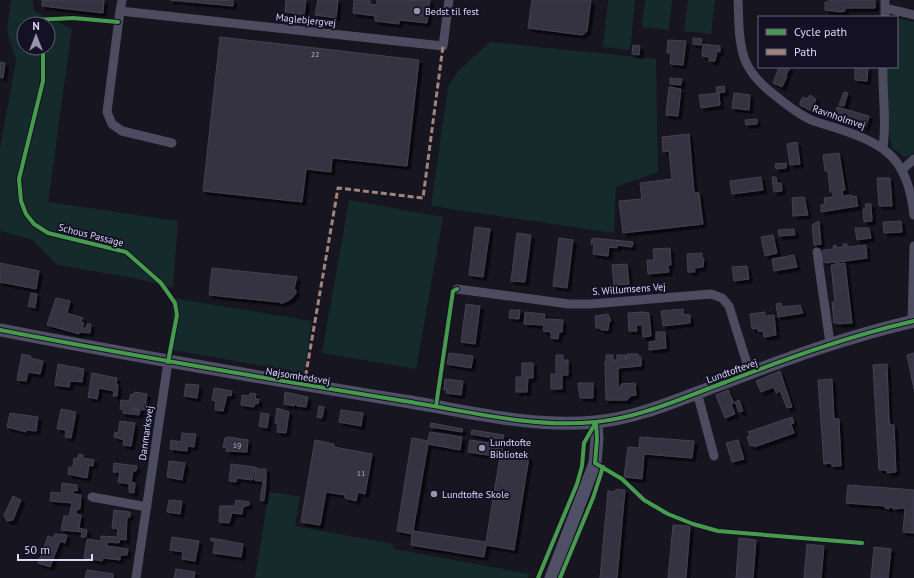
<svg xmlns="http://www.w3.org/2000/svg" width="914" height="578" viewBox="0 0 914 578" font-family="'PT Sans',sans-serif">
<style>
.green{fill:#152a2a;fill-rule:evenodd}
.building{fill:#353342;stroke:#434152;filter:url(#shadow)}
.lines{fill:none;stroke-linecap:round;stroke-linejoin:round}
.street{stroke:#4d4b5f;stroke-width:9}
.secondary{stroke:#4f4f65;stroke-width:13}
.quiet{stroke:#a18479;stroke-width:3;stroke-dasharray:6 3;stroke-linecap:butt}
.cycleway-casing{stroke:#141124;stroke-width:6}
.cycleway{stroke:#469c4c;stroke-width:4}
.poi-dot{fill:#9694ae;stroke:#141124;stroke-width:1.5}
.labels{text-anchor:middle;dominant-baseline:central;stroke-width:4;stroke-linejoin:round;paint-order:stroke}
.number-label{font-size:8px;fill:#b2afcd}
.poi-label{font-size:10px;fill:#dbd8fb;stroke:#141124;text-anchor:start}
.street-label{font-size:10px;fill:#dbd8fb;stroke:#141124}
</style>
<defs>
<filter id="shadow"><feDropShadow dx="3.5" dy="3.5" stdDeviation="0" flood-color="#0009"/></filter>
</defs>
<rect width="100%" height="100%" fill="#171520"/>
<!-- green -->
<path class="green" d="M11 0H33L34 11 72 29 48 202 178 221 173 288 134 278 58 265 33 240 0 231V148L16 60 7 31ZM24 24H48V48H24Z
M608 0H635L630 50 603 47Z
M645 0H672L669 30 642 27Z
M688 0H715L711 34 684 31Z
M897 18 914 22V153L906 158 892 148 888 126 886 67H897Z
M490 42 656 59 658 172 616 187 614 233 431 206 448 87 458 71Z
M349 200 443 217 416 369 322 353Z
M172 298 312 321 304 373 173 350Z
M269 492 300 496 295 526 393 544 394 549 530 574 528 578H255Z"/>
<!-- building -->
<path class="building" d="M42 0H104L103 13 42 6Z
M170 0H233V6Z
M286 0H306L304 15 285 12Z
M318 0H338L336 18 315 15Z
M354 0H370V4L377 5V0H430L427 23 399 20V24L375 21V16L353 13Z
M532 0H591L587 31 582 35 528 28Z
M829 0H875V8H845V11L840 12 825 10V2H829Z
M220 37 419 60 407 166 332 158 331 172 306 169 302 202 203 191Z
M693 38 702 39 701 45 693 44Z
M668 40 686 41 683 65 670 64 671 53H667Z
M703 44 720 46V52L717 51 715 61H709V57L702 56Z
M633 45 640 46 639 55 632 54Z
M0 62 5 63 3 78 0 77Z
M779 67H790L786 75 787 76 782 87 773 83Z
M855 67H868L867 81 855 80Z
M670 78 682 79 681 85 670 84Z
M724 86 725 92 717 93 716 87Z
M669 87 681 89 678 116 666 115Z
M844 92 848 93 844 106 839 105Z
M719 93 720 105 701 108 699 95Z
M734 93 750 95 749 110 732 108Z
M810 95 816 99 811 111 800 105V102L803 97 807 99Z
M837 107 869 116 866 127 834 118Z
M757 119V124L746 125 745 120Z
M689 134 694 192 699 193 703 224 623 233 619 201 642 199 640 183 672 179 669 151 663 152 662 137Z
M797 142 800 164 790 165 787 144Z
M839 153 845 190H842L843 196 852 195V197L856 196 858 206 821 212V205L825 204 824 198 833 197V192H830L828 171H825L823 155Z
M786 163V168L776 169 775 164Z
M761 177 763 190 732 194 730 181Z
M772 177H776L777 183H781L782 191 774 192Z
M877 178H890L892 206H879Z
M804 197 808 215 793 216 792 198Z
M865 204H871L872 221 864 222 863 209H866Z
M819 221 821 244 814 245 812 225Z
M901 221 902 232 884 233 883 222Z
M475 227 490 229 483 277 469 275Z
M855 228H869L871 238 857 240Z
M794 229 795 235 779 236 778 230Z
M517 233 531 235 525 282 511 281Z
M773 235 777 253 765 256 761 237Z
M559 238 573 240 567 288 553 286Z
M592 238 633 242 632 247 617 245V248L609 247 608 256 593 254 594 244H591Z
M843 244H847V247L866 245 867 258 838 262 839 264 845 263 852 323 838 324V323H834L832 302H835L831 265H836L835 262 825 263V261H822L821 253H824L823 250 833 249V246L836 245V248L843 247Z
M670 248 671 265H668L669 272 648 274 647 260H654L653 249Z
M702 253V258H704L703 267 694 268 695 272H688L687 254Z
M794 255 797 267 774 271 772 259Z
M0 263 39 271 36 289 0 282Z
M627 264 629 284 614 285 612 265Z
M747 266 749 279 734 281 732 267Z
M212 268 297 277 294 289 296 290V293L291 299 283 303H280V301L278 302 209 295Z
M31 293 37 294 35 308 28 306Z
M56 298 70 301 67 313 83 318 81 322 84 323 82 328H86L87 324H91L90 333 79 332V334L47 325Z
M781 303 782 307 800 305 803 313 778 317 776 304Z
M466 304 480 306 475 344 461 342Z
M683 309V314L690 315V323L663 326 661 311Z
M510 310H520L519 319 509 318Z
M525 312 545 314 544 319 563 320 562 332H559L558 339 551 338V332L543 331 544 325 524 324Z
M643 312 649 313 651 336 643 337 642 325H636L637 331H629L628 313Z
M765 312V316L774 315 776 335 764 337 763 331H758L757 328 752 329 750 314Z
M608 314 611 321H609L608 330H601V328H596L595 316Z
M656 332H665L666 348 649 350V342L656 341Z
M449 353 473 356 471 368 447 364Z
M914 353V389L907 355Z
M22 354 31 356 30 358 43 361 40 374 28 372 26 381 17 380Z
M627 354H638V357H641V366L618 368V387H621V384L635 383 636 395 630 396 627 400H606L605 361H606V355H613V360H617V355H625L626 360Z
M556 355H563V360H568V375H562V389H551V374H556Z
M522 363H533V378H528L527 392H516V377H522Z
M58 364 84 369 82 382 70 381 69 387 55 385Z
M887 364 889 420 890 425H894L896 472 887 473V470H879L873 365Z
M780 371 792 407 787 408 780 391 776 393 774 387 761 392 756 381Z
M92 373 117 378 116 384 118 385 117 396H113L114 391 99 388 97 399 88 397Z
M445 379 463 381 461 395 446 393 447 390H444Z
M832 379 834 419H839L841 466H832L831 463 824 464 818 380Z
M578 383H593V398H580Z
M186 384 199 385 197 398 184 396Z
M214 388 232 391 231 396 227 395 223 411 215 410 216 401 212 400Z
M728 390 734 403 731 404 735 414 725 418 716 395Z
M134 392 147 394 145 410 133 409V410L140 411 139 415 123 413V409H120L121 400 129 401 131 394 134 395Z
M285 392 308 397 306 407 297 406V404H295L294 406 284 404Z
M250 393 256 394 255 399H259L258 404 255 403 254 407 241 405 242 395 249 396Z
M739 400 743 411 739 412 735 402Z
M319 406 324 407 322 418 317 417Z
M277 408 289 412 286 433 277 432 278 423H275Z
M61 409 76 412 71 438 65 437 66 430 57 429Z
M341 410 363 413 361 426 339 422Z
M10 413 38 417 36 431 26 430V432L7 427Z
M261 413 269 414 267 428 259 426Z
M792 417 794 423 791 424 794 433 754 447 753 445 750 446 747 437 750 436 748 432Z
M120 421 135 423 131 446 123 445 124 440 114 437 115 432 118 433Z
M431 423 463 429 462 432 430 427Z
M472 430 504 435 503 440 471 434Z
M430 432 462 437 460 450 428 444 413 531 486 542 500 457 468 452 470 440 503 445 502 452 529 457 514 550 486 545 484 557 411 545 412 534 397 531 412 438 428 441Z
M182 433 196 434 194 447 187 446V451L170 449 171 440 181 442Z
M228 437 248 440 247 452 226 451 227 448 223 447 225 438Z
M640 437 694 441 692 458 644 454 642 479 624 477 628 447 639 448Z
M315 440 334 444V447L372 454 365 494 358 492 356 501 345 498V495L326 492 320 525 301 522Z
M738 440 744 459 732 462 726 443Z
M79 454 83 455V458L94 460 93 466 89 465 87 478 68 474 69 467H73L74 458 77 459Z
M169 461 185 463 182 480 167 477Z
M114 463 137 466 136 471H133L131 482 135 483 134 493 129 492V484L118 482 120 472H113Z
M231 464 254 467 262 470V469H266V482L254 480 256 471H254L252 480 237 478 236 482 229 481Z
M263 482 266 483 264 501 260 500Z
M62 483 77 485V491L73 490V494L81 495 80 509H77L76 514 81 515 79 528 87 530 86 537H81L82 532 61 530 64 516H69L72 503 50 501 51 492 61 493Z
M848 485 914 490V533L903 532 905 508 893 509V507H889V509L885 508V506L846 503Z
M616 489 625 490 617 578H600L608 491 615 492Z
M13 496 21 500 13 520 7 521 4 515Z
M169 500 182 501 180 514 167 512Z
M236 500 249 502V505L243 507 242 514 232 513 229 523 219 522 220 506H235Z
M114 510 130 512V517H127L126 540 120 539 119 543 107 542V546L128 549 127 555H120V560L103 558 102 561 84 558 87 539 101 541V536L117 537 118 529 112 528Z
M673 525 690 526 686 578H668Z
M55 534 67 535 65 543 60 541 50 567 38 563 48 536 54 538Z
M172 537 199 541 195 561 182 559 183 552 170 550Z
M211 538 243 544 241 557 213 553 215 541H211Z
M739 538 756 540 753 578H736Z
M807 544 824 546 821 578H804Z
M874 547 891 549 888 578H871Z
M176 569 195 572 194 578H174Z
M87 570 113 574V578H85Z"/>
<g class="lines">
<!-- street -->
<path class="street" d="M122 0 120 11 443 46 449 0
M738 0C739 20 738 41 745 60 750 73 762 85 772 93 783 102 794 111 807 118 817 123 828 125 839 129 888 145 908 160 914 215
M885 8 914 15
M120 11 107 112 112 124 122 131 172 143
M885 17V0
M883 67C882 93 887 121 883 147
M903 169 914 159
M817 252 830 343
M457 289 569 304H591L711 294 722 298 729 306 750 373
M912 321 914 246
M697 392 714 456
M92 497 147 507
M136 578 168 362"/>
<!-- secondary -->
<path class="secondary" d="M0 330C134 356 269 379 404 401 467 411 531 428 595 422 640 418 684 397 726 382 788 358 849 336 914 321
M551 578 595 463 597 439 596 422"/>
<!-- quiet -->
<path class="quiet" d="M304 385 338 188 423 198 443 46"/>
<defs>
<path id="cycleway" d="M34 20 73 18 118 22
M43 48V81L19 179 21 201 26 214 34 224 48 233 126 252 161 283 175 303 177 315 168 362
M0 330C134 356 269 379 404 401 467 411 531 428 595 422 640 418 684 397 726 382 788 358 849 336 914 321
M436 406 453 291 457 289
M596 422 597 439 595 463 622 479 644 500 668 514 693 524 718 531 862 543
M538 578 577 484 582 466 584 443 596 422
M560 578 593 498 603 467"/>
</defs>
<!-- cycleway casing -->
<use href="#cycleway" class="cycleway-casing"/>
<!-- cycleway -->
<use href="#cycleway" class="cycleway"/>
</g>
<!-- markers -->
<g class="poi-dot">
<circle cx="417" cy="11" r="4"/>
<circle cx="482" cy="448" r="4"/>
<circle cx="434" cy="494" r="4"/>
</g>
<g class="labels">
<!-- number labels -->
<g class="number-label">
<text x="315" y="54">22</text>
<text x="237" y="445">19</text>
<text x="361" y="473">11</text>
</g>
<!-- poi labels -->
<g class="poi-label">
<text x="425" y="11">Bedst til fest</text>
<text x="490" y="442">Lundtofte<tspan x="490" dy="12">Bibliotek</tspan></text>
<text x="442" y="494">Lundtofte Skole</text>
</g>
<!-- street labels -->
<g class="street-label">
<text transform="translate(306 20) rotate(6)">Maglebjergvej</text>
<text transform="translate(839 117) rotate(19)">Ravnholmvej</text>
<text transform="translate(91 235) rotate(14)">Schous Passage</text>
<text transform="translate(629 289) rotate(-4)">S. Willumsens Vej</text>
<text transform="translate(732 371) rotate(-20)">Lundtoftevej</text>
<text transform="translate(298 376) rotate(9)">Nøjsomhedsvej</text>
<text transform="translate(146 433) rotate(-82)">Danmarksvej</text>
</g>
</g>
<!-- legend -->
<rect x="758" y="16" width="140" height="52" fill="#141124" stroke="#64617a"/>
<rect x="766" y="29" width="20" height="6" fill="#469c4c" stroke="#64617a"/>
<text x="794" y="36" font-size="12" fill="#dbd8fb">Cycle path</text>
<rect x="766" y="49" width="20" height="6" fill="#a18479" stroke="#64617a"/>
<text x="794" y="56" font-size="12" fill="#dbd8fb">Path</text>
<!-- north arrow -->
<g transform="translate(36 36)"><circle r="19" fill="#141124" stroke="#64617a"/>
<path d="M0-3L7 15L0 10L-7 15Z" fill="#9694ae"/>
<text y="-6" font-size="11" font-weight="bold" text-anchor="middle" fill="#dbd8fb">N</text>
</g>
<!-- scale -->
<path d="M18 554v6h74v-6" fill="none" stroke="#dbd8fb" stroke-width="2"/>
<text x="24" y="554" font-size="12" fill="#dbd8fb" stroke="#141124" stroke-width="3" paint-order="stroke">50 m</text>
</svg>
